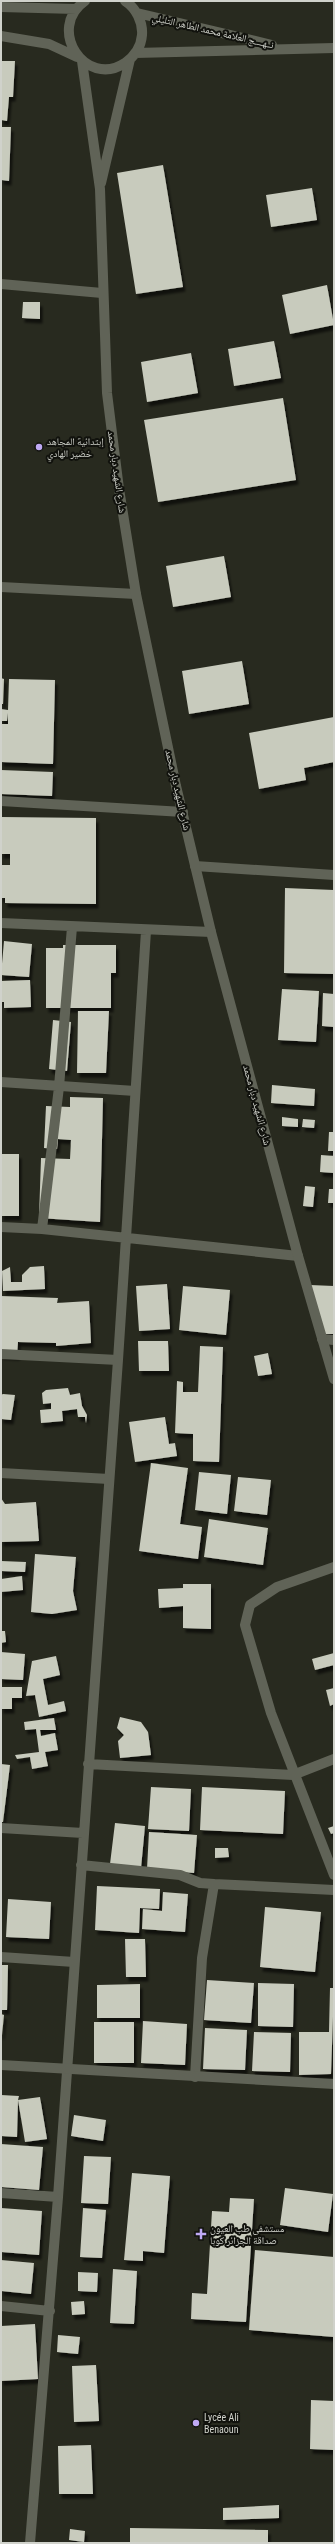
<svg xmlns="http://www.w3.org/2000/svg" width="335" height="2544" viewBox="0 0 335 2544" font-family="'Roboto Condensed','Noto Naskh Arabic',sans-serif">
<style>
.building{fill:#c8cbbd;filter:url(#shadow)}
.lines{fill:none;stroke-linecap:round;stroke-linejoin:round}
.minor{stroke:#606357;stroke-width:10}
.tertiary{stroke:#606357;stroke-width:10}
.poi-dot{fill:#bfa9f4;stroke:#11120d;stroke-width:1.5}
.labels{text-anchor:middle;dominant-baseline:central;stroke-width:4;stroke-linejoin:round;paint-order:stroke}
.street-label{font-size:10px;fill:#d0d2cb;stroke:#11120d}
.poi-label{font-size:10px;fill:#d0d2cb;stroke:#11120d;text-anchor:start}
</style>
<defs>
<filter id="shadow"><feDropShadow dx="2.5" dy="4.5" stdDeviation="1" flood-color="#0009"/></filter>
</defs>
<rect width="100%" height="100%" fill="#282a1f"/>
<!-- building -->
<path class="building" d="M1 61H15L13 97H9L7 121 1 120Z
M1 127H11L9 181 1 180Z
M163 165 183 287 136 294 117 173Z
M312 188 317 220 271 227 266 195Z
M327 285 334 325 290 334 282 295Z
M23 302H40V319L22 318Z
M274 341 281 378 234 386 228 349Z
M191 353 198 393 147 402 141 362Z
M283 398 296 480 158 502 144 420Z
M224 556 231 597 173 607 166 566Z
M242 661 249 704 189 714 182 671Z
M1 678 4 679 3 704H1Z
M9 679 55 680 53 764 1 762V724H8V713L7 721H1V709L8 710Z
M334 717V762L304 768 306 780 259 789 249 733Z
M1 770 53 772 52 796 1 794Z
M1 817 96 818V904L5 903V898H1V865H10V854H1Z
M285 888 334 890V974L284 973Z
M4 941 32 944 29 977 1 975Z
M63 945H116V973H111V1008H46V948H63Z
M30 980 31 1007 4 1008V1002H1V981Z
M282 989 319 991 316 1042 278 1040Z
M323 993 334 994V1027L322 1026Z
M78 1011H109L106 1073H77Z
M53 1020 71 1022 67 1071 49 1069Z
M272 1085 315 1089 314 1106 271 1103Z
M70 1097 103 1098 100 1222 39 1218 41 1158 70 1159 71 1140 58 1139 57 1149 44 1148 46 1106 70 1107Z
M282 1117 298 1119V1127L282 1126Z
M303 1119 315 1120 314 1128 302 1127Z
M329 1132H334V1151H328Z
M1 1154H19V1216H1Z
M321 1155 334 1156V1173L320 1172Z
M305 1186 315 1187 313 1207 303 1206Z
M329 1189H334V1203H328Z
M44 1266 45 1289 3 1291 2 1271 10 1267 11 1282H22V1275L30 1267Z
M167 1284 170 1329 139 1331 136 1286Z
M310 1285 334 1286V1334H324Z
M183 1286 230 1290 226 1335 179 1330Z
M1 1296 58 1298 57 1303 89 1301 91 1343 56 1346V1343L18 1342 17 1356 1 1355Z
M138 1341H168L169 1371H139Z
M200 1346 223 1347 219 1462 193 1461V1434L175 1433 177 1381 183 1382V1392H198Z
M268 1353 272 1374 258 1376 254 1356Z
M68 1388 70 1395 80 1393 82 1406 87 1415 86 1423 85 1417H78L77 1409 62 1411 63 1421 41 1423 40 1410 51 1409V1403L43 1404 42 1393 46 1390Z
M3 1394 15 1395 11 1420 1 1419V1395Z
M165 1417 169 1444 175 1443 177 1456 135 1462 129 1422Z
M151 1463 188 1468 180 1524 202 1527 198 1559 139 1551Z
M199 1472 231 1475 227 1514 195 1510Z
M238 1477 271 1480 267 1515 234 1511Z
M1 1498 5 1504 36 1502 39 1541 1 1542Z
M209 1519 268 1528 263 1565 204 1557Z
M35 1554 76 1557 73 1591 77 1610 52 1614 31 1612Z
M1 1561 26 1562 25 1572 1 1571Z
M22 1576 23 1590 1 1592V1579Z
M183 1584H211V1629L183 1628V1606L159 1608 158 1589 183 1588Z
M1 1631H5L6 1642 1 1643Z
M1 1652 25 1654 23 1680 1 1679Z
M334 1653V1665L315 1670 312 1659Z
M56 1656 60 1675 43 1679 48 1705 64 1701 66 1711 39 1717 35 1695 26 1696 32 1661Z
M1 1687H22V1698H12V1709H1Z
M334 1688V1704L330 1706 326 1690Z
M120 1717 141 1722 148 1732 151 1755 120 1758 118 1741 124 1735 117 1728Z
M54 1718 56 1730H40L41 1736 55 1733 58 1750 45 1752 48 1766 32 1769 30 1757 17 1759 15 1755 39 1752 36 1729 25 1730 24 1722Z
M1 1764 10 1765 3 1822H1Z
M151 1787 191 1789 189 1831 148 1829Z
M202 1787 285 1791 283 1834 200 1830Z
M115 1823 145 1826 141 1868 110 1864Z
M334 1826V1833L331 1834 328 1828Z
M149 1832 197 1835 194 1873 147 1869Z
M215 1848H228L229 1857 215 1858Z
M97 1886 160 1889 159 1909 140 1908 139 1933 95 1930Z
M163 1892 188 1894 185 1932 142 1929 143 1909 162 1911Z
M8 1899 51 1902 49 1939 6 1937Z
M265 1907 321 1912 315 1972 260 1967Z
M125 1939H145L146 1977H126Z
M1 1965H8L7 2010H1Z
M207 1980 254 1983 251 2023 204 2020Z
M258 1983 294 1984 293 2027 258 2026Z
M140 1984V2018H97V1985Z
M330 1988H334L331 2074 299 2075V2032H329Z
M1 2014 4 2015 2 2035H1Z
M143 2021 187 2024 185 2065 141 2063Z
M94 2022H134V2063H94Z
M205 2028 247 2030 245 2070 203 2069Z
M254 2032 291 2033 290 2072 252 2071Z
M1 2095 19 2096 18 2100 40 2097 47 2139 25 2142 18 2100 17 2137 1 2136Z
M74 2115 106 2120 103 2141 71 2136Z
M1 2144 43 2147 39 2190 1 2187Z
M84 2156 111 2157 108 2204 81 2203Z
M132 2173 170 2176 164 2253 143 2251V2261L124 2260Z
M285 2188 333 2194 328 2232 280 2225Z
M230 2198 254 2199 246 2322 191 2319 192 2293 207 2294 212 2211 229 2212Z
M1 2208 42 2211 39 2255 1 2252Z
M83 2208 106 2210 102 2258 80 2257Z
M255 2250 334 2257V2337L249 2330Z
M1 2260 34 2263 31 2294 1 2291Z
M113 2269 137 2271 134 2324 110 2323Z
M78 2272 98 2273 97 2292 78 2291Z
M84 2301 85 2314 72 2315 71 2302Z
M35 2324 38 2379 1 2381V2326Z
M58 2335 80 2337 78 2354 57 2352Z
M96 2365 99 2421 74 2422 72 2366Z
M311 2400 334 2401V2450L310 2449Z
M91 2445 93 2494H59L58 2446Z
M279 2505V2518L223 2520V2508Z
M130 2528 268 2530V2543H130Z
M70 2529 85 2531 84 2542 69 2540Z"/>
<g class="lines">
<!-- minor -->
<path class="minor" d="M1 284 102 293
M1 587 136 594
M1 801 183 812
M195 866 334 875
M1 923 211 932
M1 1082 135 1091
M1 1227 42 1229 298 1256
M42 1229 59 1087 72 927
M322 1339 334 1340
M1 1354 118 1360
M1 1473 109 1479
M334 1567 277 1587 250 1605 245 1625 271 1713 334 1875
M88 1764 293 1775 334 1759
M1 1828 83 1833
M81 1865 180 1875 200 1883 214 1884 202 1958 195 2077
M214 1884 334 1890
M1 1957 74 1962
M1 2193 58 2197
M1 2306 50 2311
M30 2543 58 2197 118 1360 146 931"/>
<!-- tertiary -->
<path class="tertiary" d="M85 1C46 28 85 89 125 63 135 56 141 47 142 35 143 22 136 8 125 1
M1 7 76 9
M137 13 272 45
M1 36 49 44 77 57
M135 53 334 48
M82 61 100 189 107 393 119 489 136 594 176 786 211 932 298 1256 334 1379
M101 183 130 59
M1 2065 334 2084"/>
</g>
<!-- markers -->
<g class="poi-dot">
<circle cx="39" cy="447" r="4"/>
<path d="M199 2228h4v4h4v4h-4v4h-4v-4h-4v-4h4z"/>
<circle cx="196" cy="2423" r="4"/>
</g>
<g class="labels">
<!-- street labels -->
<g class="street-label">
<text transform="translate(213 31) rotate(13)">نــهــــج العلامة محمد الطاهر التليلي</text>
<text transform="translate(117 472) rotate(82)">شارع الشهيد دبار محمد</text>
<text transform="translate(178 790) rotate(77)">شارع الشهيد دبار محمد</text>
<text transform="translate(257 1105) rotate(75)">شارع الشهيد دبار محمد</text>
</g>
<!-- poi labels -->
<g class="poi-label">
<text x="47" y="441">إبتدائية المجاهد<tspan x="47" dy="12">خضير الهادي</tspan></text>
<text x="210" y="2228">مستشفى طب العيون<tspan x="210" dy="12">صداقة الجزائر كوبا</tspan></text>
<text x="204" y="2417">Lycée Ali<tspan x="204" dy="12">Benaoun</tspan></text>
</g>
</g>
<!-- border -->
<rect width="335" height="2544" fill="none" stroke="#d0d2cb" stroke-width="4"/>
</svg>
